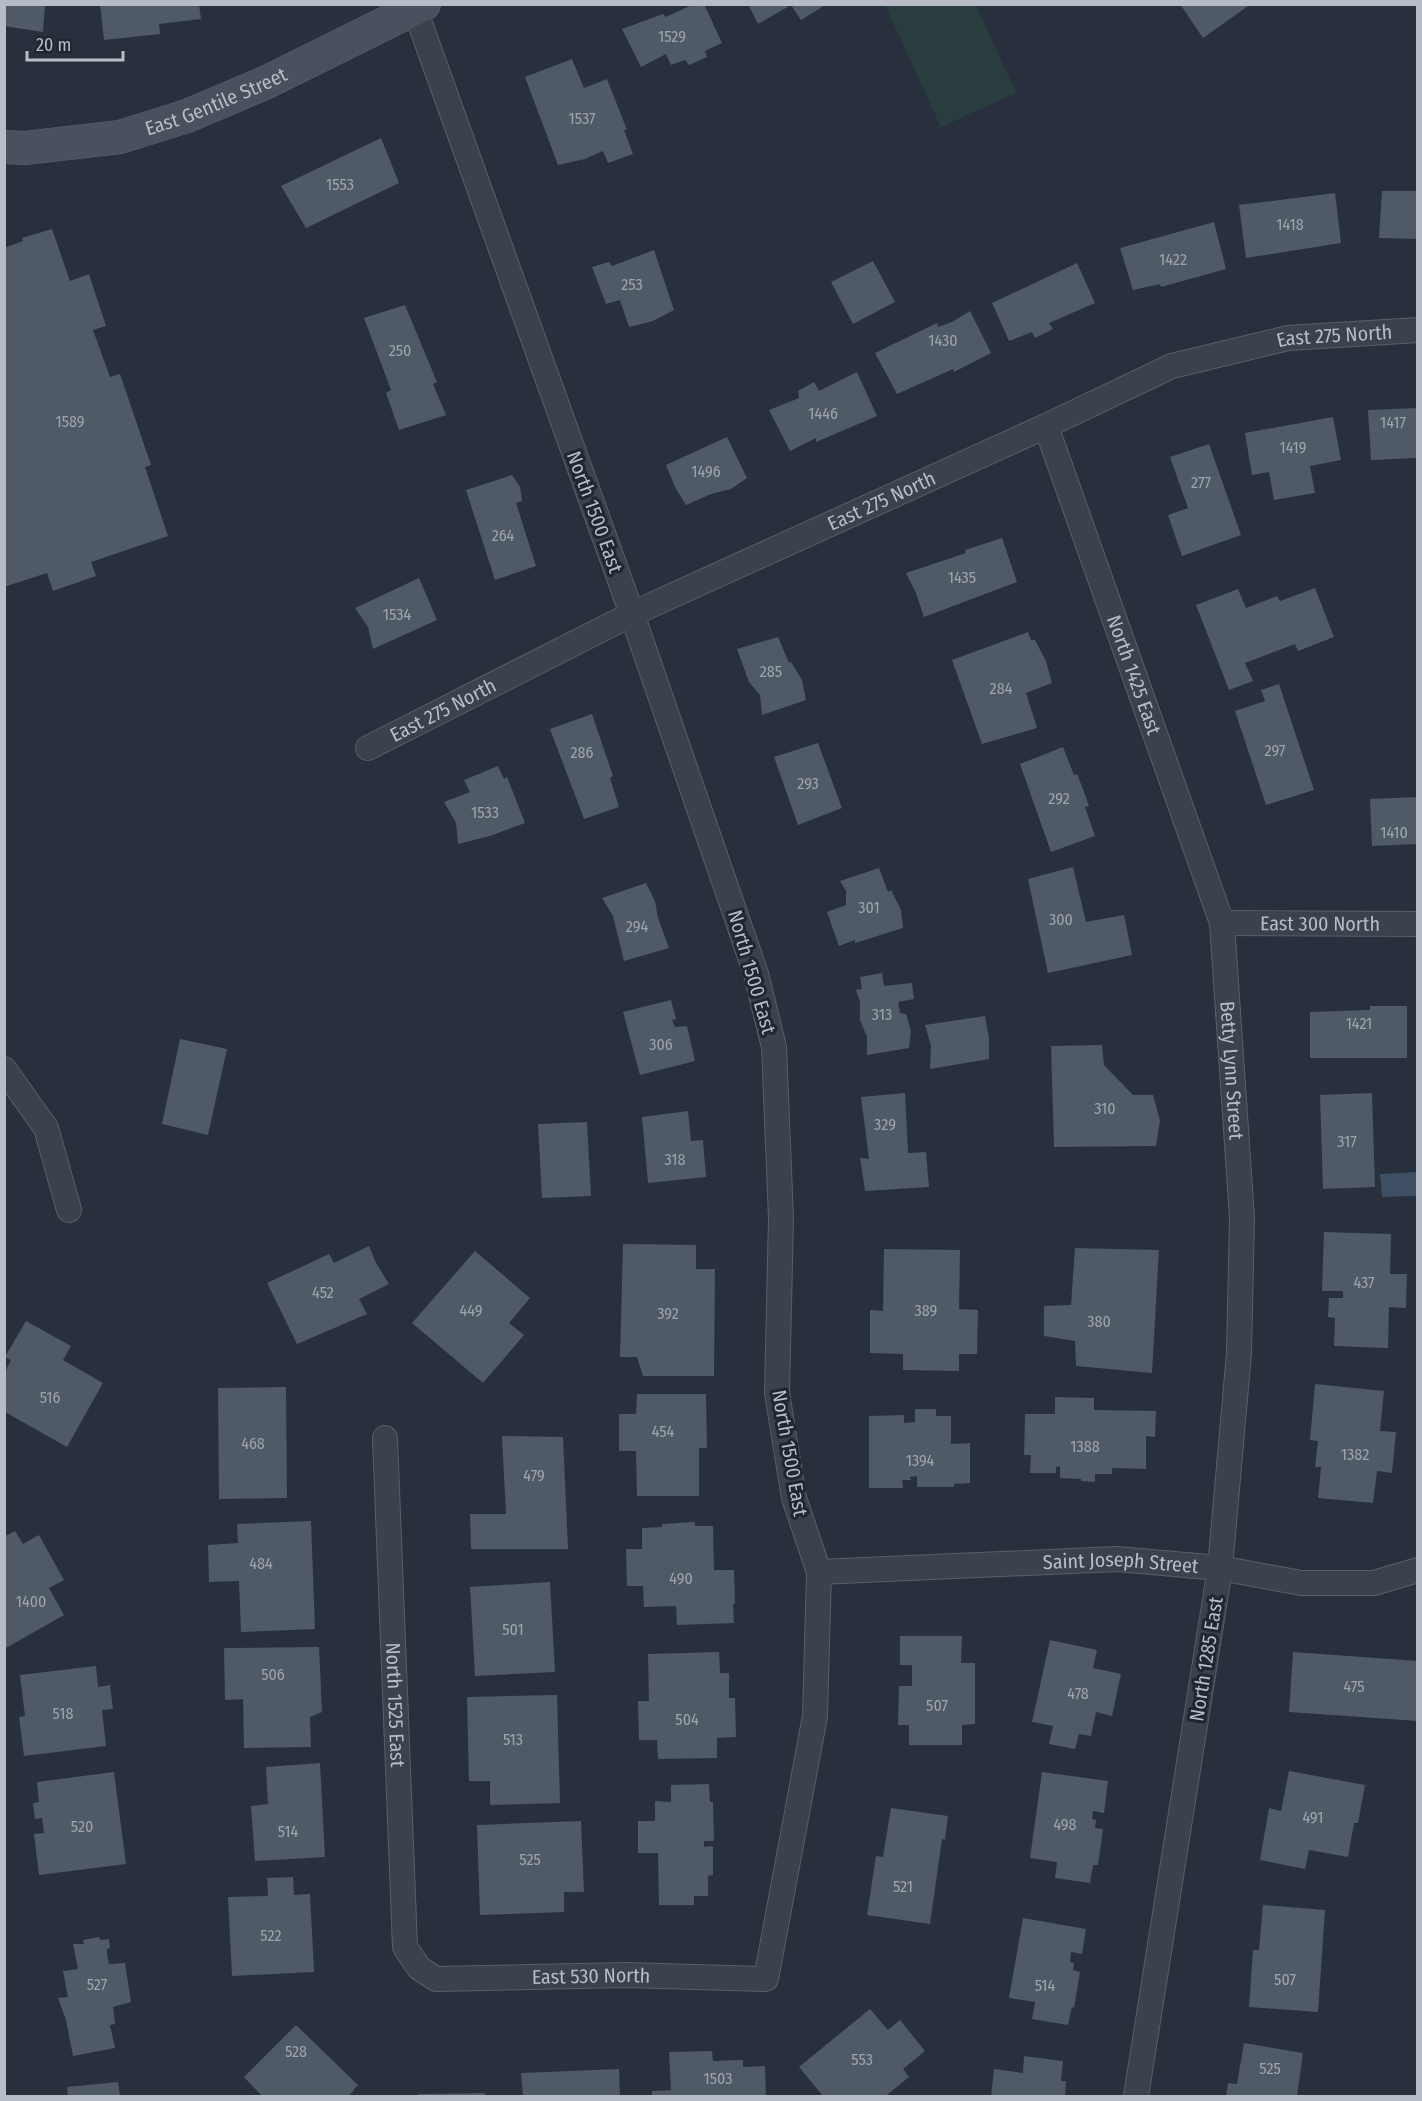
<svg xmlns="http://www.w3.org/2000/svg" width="1422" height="2101" viewBox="0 0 1422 2101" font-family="'Fira Sans Condensed',sans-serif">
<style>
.green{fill:#293d3e}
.water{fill:#3e4e63}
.building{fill:#505966}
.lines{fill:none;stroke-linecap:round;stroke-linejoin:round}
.street-casing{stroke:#58606a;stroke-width:26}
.secondary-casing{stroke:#58606a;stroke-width:34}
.street{stroke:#3a424c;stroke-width:24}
.secondary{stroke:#49515f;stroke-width:33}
.labels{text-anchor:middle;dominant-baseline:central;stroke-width:6;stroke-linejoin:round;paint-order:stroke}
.number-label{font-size:16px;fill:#9ca4af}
.street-label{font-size:20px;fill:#b6bdc7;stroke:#1f2731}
</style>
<rect width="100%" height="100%" fill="#27303c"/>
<!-- green -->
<path class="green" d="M885 5H976L1016 93 941 127Z"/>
<!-- water -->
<path class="water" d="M1417 1172V1196L1382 1197 1380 1174Z"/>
<!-- building -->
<path class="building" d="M4 4H45L43 32 4 26Z
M100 4H199L201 19 159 24 160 34 104 40Z
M694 4H704L722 43 705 51 707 57 689 65 685 60 671 65 666 54 641 67 622 29 663 14 666 17Z
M748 4H827L801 20 791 5 758 24Z
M1180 4H1251L1203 38Z
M572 59 584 88 607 79 627 130H624L633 154 608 163 603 151 585 159 558 165 525 77Z
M381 138 399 183 306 228 281 186Z
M1382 191H1418V239L1379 238Z
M1335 193 1341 243 1246 258 1239 205Z
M1214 222 1226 269 1161 287 1160 284 1133 290 1120 248Z
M52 229 70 281 89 274 106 326 93 330 110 377 120 374 151 465 145 467 168 536 91 562 96 576 53 591 47 573 4 587V248L23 241 22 238Z
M654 250 674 310 653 321 629 327 620 300 606 304 592 267 609 262 612 266Z
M873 261 895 302 853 324 831 282Z
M1077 263 1095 303 1049 323 1053 329 1035 338 1032 332 1009 341 992 303Z
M405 305 437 382 433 384 446 415 399 430 386 393 391 390 364 318Z
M970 311 991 353 954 372 953 369 897 394 875 353 937 323 938 327 952 322Z
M857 372 877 416 816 442V438L790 451 769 410 799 398 798 391 814 382 819 391Z
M1418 408V458L1371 460 1368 410Z
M1333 417 1341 460 1310 466 1315 493 1274 500 1269 472 1252 475 1245 433Z
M727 437 747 478 731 489 711 494 686 505 675 487 666 465Z
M1209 444 1241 535 1182 556 1168 515 1188 508 1170 457Z
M512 475 520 487 522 501 516 503 536 566 495 580 466 490Z
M1002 538 1017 582 924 617 916 593 906 573 966 553 965 550Z
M419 578 437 620 373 649 368 627 355 608Z
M1315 588 1334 637 1298 651 1295 644 1245 663 1253 681 1229 690 1196 605 1238 589 1246 608 1277 596 1280 601Z
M1028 632 1031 640H1035L1046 661 1052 683 1026 693 1037 728 982 744 952 660Z
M778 637 789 663 791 662 802 680 806 700 762 715 760 695 749 682 737 649Z
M1279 684 1314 790 1266 805 1235 711 1265 701 1261 690Z
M592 714 613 776 610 778 619 807 584 819 550 729Z
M818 743 842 808 798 825 774 757Z
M1063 747 1074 775 1077 774 1083 789 1089 806 1085 807 1095 836 1051 852 1020 764Z
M498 766 504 779 507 777 525 823 490 836 458 844 456 823 444 802 470 792 464 780Z
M1418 797V844L1372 846 1370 799Z
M1073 867 1086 922 1124 915 1132 955 1048 973 1028 879Z
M879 868 888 892 891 890 901 910 903 928 855 943V940L839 946 827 912 846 905V891L840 881Z
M646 883 655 901 658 918 669 948 624 961 613 916 602 898Z
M882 973 884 986 912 983 914 999 898 1002 900 1013 906 1014 911 1031 909 1048 867 1055V1037L860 1020V1002L856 990 862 989 860 977Z
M671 1000 676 1019 672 1020 675 1027 687 1026 695 1061 640 1075 623 1012Z
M1370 1006H1407V1058H1310V1012L1370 1010Z
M985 1016 989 1038V1059L930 1069 931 1046 925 1025Z
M180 1039 227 1049 208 1135 162 1124Z
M1102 1045 1104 1065 1133 1095H1153L1160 1120 1156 1146 1054 1147 1051 1046Z
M905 1093 908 1153 926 1152 929 1187 865 1191 860 1158 869 1159 861 1097Z
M1372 1093 1375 1187 1323 1189 1320 1095Z
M688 1111 691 1141 703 1140 706 1177 648 1183 642 1117Z
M587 1122 591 1196 542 1198 538 1124Z
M1324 1232 1391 1234 1390 1274H1407L1406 1308 1389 1307 1388 1348 1334 1346 1335 1318 1328 1317 1329 1298H1343V1291H1322Z
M623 1244 696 1245V1269H715L714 1376H643L637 1357H620Z
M369 1246 376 1263 389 1284 359 1299 367 1314 297 1344 267 1283 329 1254 334 1263Z
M1075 1248 1159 1250 1152 1373 1076 1366 1075 1341 1044 1336V1306L1071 1305Z
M884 1249 960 1250 959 1309 978 1310 977 1354H959V1371L903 1370V1354L870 1353V1310L883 1311Z
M475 1251 530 1298 509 1323 524 1335 483 1383 412 1323Z
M26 1321 71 1346 63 1360 103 1383 67 1447 5 1412V1372L11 1360 5 1357Z
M1315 1384 1384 1391 1380 1431 1396 1432 1392 1473 1377 1471 1373 1503 1318 1498 1321 1467H1315L1318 1441 1310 1440Z
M286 1387 287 1498 219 1499 218 1388Z
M637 1394H706L707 1448H699V1496H637L636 1451H619V1414H636Z
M1055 1397 1094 1398V1410L1156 1411 1155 1437 1146 1436V1469L1112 1468V1474H1095V1482L1081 1481V1479L1060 1478V1466L1056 1467V1473H1030L1031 1455H1024L1025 1414H1055Z
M915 1409H936V1416H951V1444L970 1443V1483L954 1484V1487H917V1476L910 1477 911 1480H902L903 1488H869V1416L904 1415V1423L915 1422Z
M502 1436 563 1437 568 1549H471L470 1514H506Z
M311 1521 315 1629 241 1632 239 1581 209 1582 208 1545 238 1543 237 1524Z
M695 1522V1526H713L714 1570H734L735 1604H733L734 1623 677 1625 676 1606 644 1607 643 1586H627L626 1549H642V1528L662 1527V1524Z
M15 1531 23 1544 39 1535 64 1580 49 1588 64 1615 6 1648 4 1537Z
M550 1582 555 1672 475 1676 470 1587Z
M900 1636H962L961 1663H975V1724L962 1725V1745H909V1725H898L899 1686H912V1665H900Z
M1050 1640 1097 1650 1093 1668 1121 1674 1112 1716 1096 1712 1091 1736 1079 1734 1075 1749 1049 1744 1053 1726 1032 1722Z
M319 1647 322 1712 310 1717 311 1747 244 1748 243 1699 225 1700 224 1648Z
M719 1652 720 1673H729V1698H735L736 1737 717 1738V1758L658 1759 657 1740H639L638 1701H649L648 1654Z
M1293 1652 1418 1661V1721L1289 1712Z
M96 1666 98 1687 110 1685 113 1709 102 1710 106 1746 24 1756 19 1717 25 1716 20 1675Z
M557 1695 560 1803 490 1805V1781H469L467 1697Z
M320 1763 325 1857 255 1861 251 1806 268 1804 266 1767Z
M1289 1771 1365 1785 1358 1823H1354L1348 1857 1309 1850 1305 1869 1260 1860 1269 1808 1281 1811Z
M114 1772 126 1864 39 1875 34 1834 44 1833 42 1818 35 1819 33 1803 39 1802 37 1782Z
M1042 1772 1108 1781 1104 1813 1093 1811 1092 1819 1096 1820 1095 1828 1103 1829 1098 1865H1093L1090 1883 1055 1878 1057 1862 1030 1858Z
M709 1784 710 1802H713L714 1841H704V1847L713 1846V1875L708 1876V1896H694V1905H659L658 1853H638V1821H655V1801L671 1802V1785Z
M891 1808 948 1816 945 1840 942 1839 930 1924 867 1915 876 1856 883 1857Z
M581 1821 584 1892H564V1912L480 1915 477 1825Z
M293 1877 294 1895 310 1894 314 1972 232 1976 228 1897 268 1896 267 1878Z
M1263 1905 1325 1910 1318 2012 1249 2007 1253 1950H1259Z
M1023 1918 1086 1929 1082 1954 1071 1952 1070 1962 1074 1963 1073 1970 1080 1972 1074 2008 1072 2007 1068 2025 1032 2019 1035 2002 1009 1998Z
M99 1937 100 1940 109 1939 110 1948 107 1949V1954L109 1964 125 1963 131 2002 113 2007 115 2024 110 2025 115 2048 73 2056 66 2020 58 1998 68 1997 63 1971 78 1969 73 1944H84L83 1940Z
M870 2009 888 2030 900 2020 925 2051 903 2069 909 2077 887 2095 889 2096H823L799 2067Z
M296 2025 358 2085 349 2096H262L244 2077Z
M1244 2043 1303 2053 1297 2096H1226L1228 2083 1237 2084Z
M712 2051 713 2061 743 2060V2067L765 2066 766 2096H652V2091L671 2090 669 2052Z
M1024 2056 1063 2061 1061 2081H1066L1065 2096H991L994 2069 1023 2073Z
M619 2069 620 2096H523L521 2073Z
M118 2082 120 2096H68L67 2087Z
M485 2093V2096H418V2094Z"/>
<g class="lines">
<defs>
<g id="street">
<path id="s1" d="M1046 426 1222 923 1242 1218 1239 1353 1220 1568 1136 2096"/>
<path id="s2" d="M368 748 632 614 1046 426 1172 366 1288 338 1418 330"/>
<path id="s3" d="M1222 923 1418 924"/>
<path d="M4 1069 46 1128 69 1210"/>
<path id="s4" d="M385 1438 405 1947 419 1968 436 1979 626 1975 766 1979 815 1716 819 1572 794 1498 777 1393 781 1218 774 1047 756 974 632 614 413 4"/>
<path id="s5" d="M819 1572 1117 1559 1220 1568 1301 1583H1374L1418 1570"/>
</g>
<g id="secondary">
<path id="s6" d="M4 147 25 148 120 137 187 116 267 82 424 4"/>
</g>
</defs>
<!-- street casing -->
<use href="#street" class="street-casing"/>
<!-- secondary casing -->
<use href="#secondary" class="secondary-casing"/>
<!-- street -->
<use href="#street" class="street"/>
<!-- secondary -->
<use href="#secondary" class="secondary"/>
</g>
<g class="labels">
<!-- number labels -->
<g class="number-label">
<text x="672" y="36">1529</text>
<text x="582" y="118">1537</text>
<text x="340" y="184">1553</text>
<text x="1290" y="224">1418</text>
<text x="1173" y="259">1422</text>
<text x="632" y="284">253</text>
<text x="943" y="340">1430</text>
<text x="400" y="350">250</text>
<text x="823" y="413">1446</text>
<text x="70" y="421">1589</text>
<text x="1393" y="422">1417</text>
<text x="1293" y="447">1419</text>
<text x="706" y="471">1496</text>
<text x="1201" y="482">277</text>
<text x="503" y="535">264</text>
<text x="962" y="577">1435</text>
<text x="397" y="614">1534</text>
<text x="771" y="671">285</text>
<text x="1001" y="688">284</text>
<text x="1275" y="750">297</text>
<text x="582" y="752">286</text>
<text x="808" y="783">293</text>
<text x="1059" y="798">292</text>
<text x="485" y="812">1533</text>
<text x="1394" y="832">1410</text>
<text x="869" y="907">301</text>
<text x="1061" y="919">300</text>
<text x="637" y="926">294</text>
<text x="882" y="1014">313</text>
<text x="1359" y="1023">1421</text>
<text x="661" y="1044">306</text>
<text x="1105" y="1108">310</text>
<text x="885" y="1124">329</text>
<text x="1347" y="1141">317</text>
<text x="675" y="1159">318</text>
<text x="1364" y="1282">437</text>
<text x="323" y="1292">452</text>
<text x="471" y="1310">449</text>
<text x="926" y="1310">389</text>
<text x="668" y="1313">392</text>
<text x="1099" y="1321">380</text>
<text x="50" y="1397">516</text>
<text x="663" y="1431">454</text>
<text x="253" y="1443">468</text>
<text x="1085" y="1446">1388</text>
<text x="1355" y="1454">1382</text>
<text x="920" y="1460">1394</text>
<text x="534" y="1475">479</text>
<text x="261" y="1563">484</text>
<text x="681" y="1578">490</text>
<text x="31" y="1601">1400</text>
<text x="513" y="1629">501</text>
<text x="273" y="1674">506</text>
<text x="1354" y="1686">475</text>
<text x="1078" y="1693">478</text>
<text x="937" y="1705">507</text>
<text x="63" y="1713">518</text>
<text x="687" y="1719">504</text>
<text x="513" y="1739">513</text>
<text x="1313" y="1817">491</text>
<text x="1065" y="1824">498</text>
<text x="82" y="1826">520</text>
<text x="288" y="1831">514</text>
<text x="530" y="1859">525</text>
<text x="903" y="1886">521</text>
<text x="271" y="1935">522</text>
<text x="1285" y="1979">507</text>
<text x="97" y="1984">527</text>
<text x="1045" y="1985">514</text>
<text x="296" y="2051">528</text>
<text x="862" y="2059">553</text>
<text x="1270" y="2068">525</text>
<text x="718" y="2078">1503</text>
</g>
<!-- street labels -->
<g class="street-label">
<text stroke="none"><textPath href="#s6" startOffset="219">East Gentile Street</textPath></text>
<text stroke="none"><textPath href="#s2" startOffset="1056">East 275 North</textPath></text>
<text stroke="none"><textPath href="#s2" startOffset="570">East 275 North</textPath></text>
<text transform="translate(595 512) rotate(70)">North 1500 East</text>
<text stroke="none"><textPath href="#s1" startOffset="264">North 1425 East</textPath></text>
<text stroke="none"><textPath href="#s2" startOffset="84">East 275 North</textPath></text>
<text stroke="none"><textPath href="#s3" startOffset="98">East 300 North</textPath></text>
<text transform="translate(752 972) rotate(74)">North 1500 East</text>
<text stroke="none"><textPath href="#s1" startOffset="675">Betty Lynn Street</textPath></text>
<text transform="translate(790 1453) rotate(80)">North 1500 East</text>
<text stroke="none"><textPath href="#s5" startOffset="302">Saint Joseph Street</textPath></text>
<text transform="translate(1206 1659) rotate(-81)">North 1285 East</text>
<text stroke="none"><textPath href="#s4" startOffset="267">North 1525 East</textPath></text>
<text stroke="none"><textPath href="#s4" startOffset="710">East 530 North</textPath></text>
</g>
</g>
<!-- border -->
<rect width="1422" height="2101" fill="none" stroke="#b6bdc7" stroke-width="12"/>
<!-- scale -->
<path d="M27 51v9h96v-9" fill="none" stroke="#b6bdc7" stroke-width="3"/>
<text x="36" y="51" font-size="18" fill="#b6bdc7" stroke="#1f2731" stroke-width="4.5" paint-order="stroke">20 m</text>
</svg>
